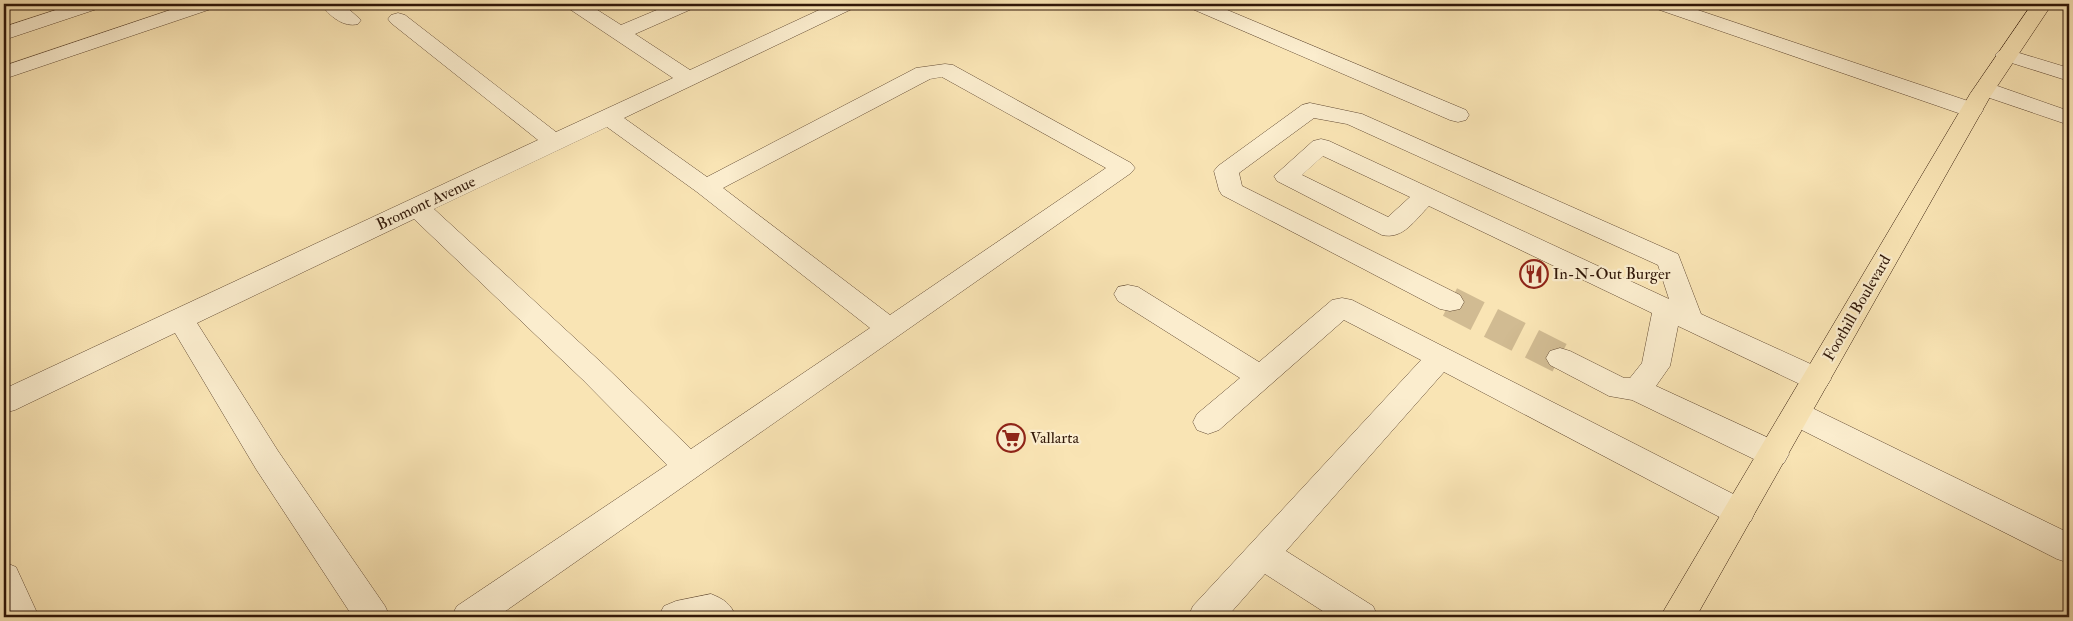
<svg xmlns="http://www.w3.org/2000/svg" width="2073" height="621" viewBox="0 0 2073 621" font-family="'IM FELL Double Pica',serif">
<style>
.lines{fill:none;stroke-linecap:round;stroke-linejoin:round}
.minor-tunnel{stroke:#d1bb92;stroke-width:31;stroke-dasharray:31 15;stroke-linecap:butt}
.minor-casing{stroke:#624a33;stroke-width:1}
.major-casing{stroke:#301708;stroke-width:1}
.minor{fill:#fbedce;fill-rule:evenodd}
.major{fill:#f9e4b4;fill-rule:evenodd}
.labels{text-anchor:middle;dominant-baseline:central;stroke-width:4.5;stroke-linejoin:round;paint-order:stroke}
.street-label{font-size:16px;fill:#301708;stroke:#fbedce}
.poi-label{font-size:16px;fill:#301708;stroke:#fbedce;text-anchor:start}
</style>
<rect width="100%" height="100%" fill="#f9e4b4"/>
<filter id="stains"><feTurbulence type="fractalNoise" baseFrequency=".004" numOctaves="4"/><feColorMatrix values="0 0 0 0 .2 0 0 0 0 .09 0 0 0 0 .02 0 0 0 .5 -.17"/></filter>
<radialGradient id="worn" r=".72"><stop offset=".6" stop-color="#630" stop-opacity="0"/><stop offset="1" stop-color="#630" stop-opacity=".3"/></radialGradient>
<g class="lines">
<!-- minor-tunnel -->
<path class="minor-tunnel" d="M1450 302 1560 358"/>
<defs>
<path id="minor" d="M74 4H103L100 8 4 40V27Z
M188 4H217L214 8 4 79V66Z
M321 4H343L361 20 358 24C344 28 329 16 321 4Z
M565 4H588L621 25 671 4H697L694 8 635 34 690 70 832 4H857L854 8 624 118 707 177 916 68 945 64 953 65 1131 163 1135 168 1131 173 497 617H451L457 606 667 465 583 380 414 219 197 323 278 451 385 606 390 617H353L256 469 175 333 15 410 4 413V389L538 140 391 23 388 19 391 15 398 13 405 15 556 132 673 78 568 8ZM942 77 1106 168 890 315 723 188 930 79ZM607 127 697 192 870 328 691 449 603 364 434 209Z
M1187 4H1213L1466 110 1469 115 1466 120 1458 122 1450 120 1190 8Z
M1651 4H1680L1980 105 1983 110 1980 115 1972 117 1964 115 1654 8Z
M2006 49 2069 68V81L1999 59 1995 55 1999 51Z
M1986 82 2069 111V125L1978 94 1975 89 1978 84Z
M1310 103 1362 114 1678 254 1701 314 1826 371 1831 379 1826 387 1816 390 1806 387 1678 326 1670 366 1656 386 1784 445 1789 454 1784 463 1773 466 1762 463 1632 400 1609 396 1550 365 1546 358 1550 351 1560 348 1570 351 1624 378H1630L1642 363 1652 313 1429 206C1415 220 1403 240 1382 235L1277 181 1274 176 1313 141 1321 139 1329 141 1669 299 1658 265 1347 124 1314 118 1239 173 1242 186 1460 295 1464 302 1460 309 1450 311 1440 309 1222 195 1219 190 1214 171 1218 166 1302 105ZM1323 156 1410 197 1388 217 1302 175Z
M1128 285 1138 287 1259 362 1332 300 1342 298 1352 300 1751 503 1755 512 1751 521 1739 525 1727 521 1444 372 1286 551 1373 606 1378 617H1332L1265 574 1227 617H1188L1193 606 1421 360 1344 320 1219 430 1208 434 1197 430 1193 422 1197 414 1240 378 1118 301 1114 294 1118 287Z
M1797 403 1808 406 2069 533V563L2057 559 1786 422 1782 414 1786 406Z
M4 562 16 567 39 617H5Z
M711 594C724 599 731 604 736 617H658L664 606 676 601Z"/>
<path id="major" d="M2032 4H2052L1990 97 1696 617H1660L1970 94Z"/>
</defs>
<!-- minor casing -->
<use href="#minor" class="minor-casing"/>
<!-- major casing -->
<use href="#major" class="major-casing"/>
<!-- minor -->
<use href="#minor" class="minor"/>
<!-- major -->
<use href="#major" class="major"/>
</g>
<!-- icons -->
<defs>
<symbol id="restaurant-ring" viewBox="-11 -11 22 22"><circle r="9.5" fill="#fbedce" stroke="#8f2418" stroke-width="1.5"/><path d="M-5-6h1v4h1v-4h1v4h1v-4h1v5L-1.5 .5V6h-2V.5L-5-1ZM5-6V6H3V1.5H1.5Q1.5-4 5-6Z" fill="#8f2418"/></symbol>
<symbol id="supermarket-ring" viewBox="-11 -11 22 22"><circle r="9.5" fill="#fbedce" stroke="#8f2418" stroke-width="1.5"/><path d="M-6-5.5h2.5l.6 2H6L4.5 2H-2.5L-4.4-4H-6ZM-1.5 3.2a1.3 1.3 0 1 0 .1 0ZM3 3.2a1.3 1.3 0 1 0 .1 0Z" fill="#8f2418"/></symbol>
</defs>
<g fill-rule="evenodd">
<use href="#restaurant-ring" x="1518" y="258" width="32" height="32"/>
<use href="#supermarket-ring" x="995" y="422" width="32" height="32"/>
</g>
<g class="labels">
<!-- street labels -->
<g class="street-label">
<text transform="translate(426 203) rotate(-25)">Bromont Avenue</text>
<text transform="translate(1857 308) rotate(-60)">Foothill Boulevard</text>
</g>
<!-- poi labels -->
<g class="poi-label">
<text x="1553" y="274">In-N-Out Burger</text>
<text x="1030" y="438">Vallarta</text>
</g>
</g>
<!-- margin -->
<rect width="2073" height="621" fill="none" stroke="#f9e4b4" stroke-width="20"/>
<rect x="5" y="5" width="2063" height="611" fill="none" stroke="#301708" stroke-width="2.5"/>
<rect x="10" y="10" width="2053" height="601" fill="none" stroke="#301708"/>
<rect width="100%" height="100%" filter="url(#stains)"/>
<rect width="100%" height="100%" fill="url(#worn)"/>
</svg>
